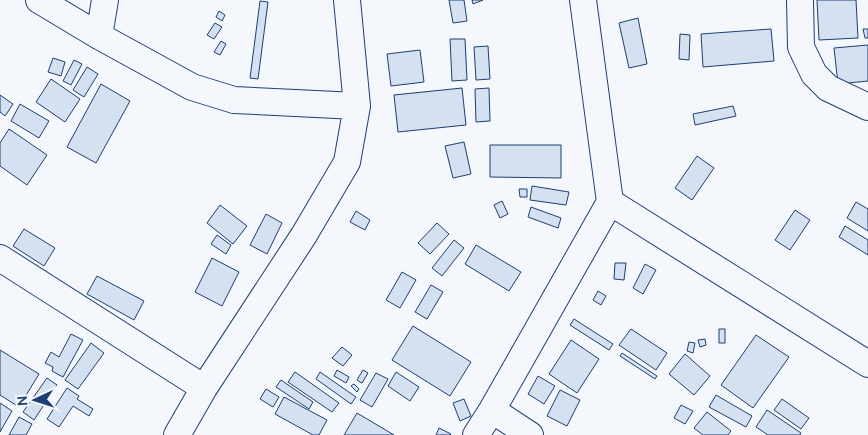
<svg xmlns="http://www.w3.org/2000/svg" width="868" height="435" viewBox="0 0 868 435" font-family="Ubuntu,sans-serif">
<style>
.building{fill:#d5e0f0;stroke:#1d3f73}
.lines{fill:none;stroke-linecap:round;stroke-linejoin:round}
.minor-casing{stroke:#1d3f73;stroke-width:28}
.minor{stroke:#f4f7fb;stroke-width:26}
</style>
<rect width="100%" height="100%" fill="#f4f7fb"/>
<!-- building -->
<path class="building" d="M449 0H464L467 21 453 23Z
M472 0H483L473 4Z
M817 0H856L858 38 819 40Z
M260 1 268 2 258 79 250 78Z
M219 11 225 15 222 21 216 17Z
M638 18 647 64 629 68 619 23Z
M215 23 222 27 214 39 207 35Z
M771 29 774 61 703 67 701 34Z
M863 29H868V38H865Z
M680 34 690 35 689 60 679 59Z
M450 39H465L467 80 452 81Z
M221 41 226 44 220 55 214 52Z
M868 45V81L838 84 834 48Z
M488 46 490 79 476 80 474 47Z
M420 50 424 82 391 86 387 54Z
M53 58 65 62 61 76 48 72Z
M74 60 82 64 71 85 63 81Z
M87 67 98 74 84 97 73 90Z
M51 79 80 99 65 122 36 102Z
M101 84 130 101 96 163 67 147Z
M462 88 466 125 398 132 394 95Z
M489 88 490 121 476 122 475 89Z
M0 95 13 104 5 116 0 112Z
M20 104 49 121 39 138 11 121Z
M733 106 736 116 695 125 693 114Z
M9 129 47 155 27 185 0 166V143Z
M464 142 471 174 453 178 445 146Z
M490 145H561V178L490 177Z
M697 156 714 168 692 200 675 188Z
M532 186 569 192 566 205 530 200Z
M519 189H527V197H520Z
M502 201 508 214 500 218 494 205Z
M856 202 868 209V231L847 218Z
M220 205 247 226 233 244 207 223Z
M531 207 561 218 558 228 528 217Z
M795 210 810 220 790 250 775 240Z
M356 211 370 220 365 230 350 222Z
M266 214 282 223 267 254 250 245Z
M437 223 449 234 430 254 418 243Z
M845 226 868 240V255L839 237Z
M24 229 55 248 44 266 13 246Z
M217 235 231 245 226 254 211 244Z
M454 240 464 248 442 276 432 268Z
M476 245 521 272 509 291 465 264Z
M212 258 239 272 222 306 195 292Z
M615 263H626L624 280 614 279Z
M645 264 656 270 643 294 633 288Z
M402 272 416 280 400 308 386 300Z
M97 276 144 301 134 320 87 294Z
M431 285 443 292 427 319 415 312Z
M598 291 606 296 601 305 593 300Z
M574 319 613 344 609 350 570 325Z
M413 326 471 362 450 396 392 360Z
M631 329 667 353 656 370 619 345Z
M719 329H725V343H719Z
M71 334 83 340 63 377 52 371 53 367 45 363 51 352 59 357Z
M756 335 789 357 753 408 721 385Z
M705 339 706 345 700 347 698 340Z
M571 340 599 359 577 393 549 374Z
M689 342 695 343 693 353 687 351Z
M91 343 104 353 78 389 65 380Z
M342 347 352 355 343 366 332 358Z
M0 350 39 374 19 407 0 395Z
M622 353 657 376 655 379 620 356Z
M685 354 710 376 694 395 669 374Z
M337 370 349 377 346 383 334 376Z
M363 370 368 373 362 383 357 380Z
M295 372 339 403 332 412 288 382Z
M320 372 356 397 351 404 316 379Z
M396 372 419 387 410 401 388 386Z
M376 373 388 379 372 407 360 400Z
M538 376 555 386 544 404 528 394Z
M47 378 57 385 34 420 23 412Z
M281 380 313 402 309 409 276 387Z
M354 384 359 389 357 392 351 386Z
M67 388 79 396 77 399 93 409 89 416 73 406 59 427 47 419Z
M266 389 279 397 273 407 260 399Z
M560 390 580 400 567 426 547 416Z
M716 395 752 416 746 427 709 407Z
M284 397 327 420 319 435H313L275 414Z
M464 399 471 416 460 421 453 403Z
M782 399 809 418 801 429 774 410Z
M0 403 12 411 0 432Z
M681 405 693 411 685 424 674 418Z
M767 410 801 433 800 435H768L756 427Z
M707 412 731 431 728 435H703L694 428Z
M357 413 394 435H344Z
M19 417 32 424 26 435H9Z
M439 428 451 434 450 435H436Z"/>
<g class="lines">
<defs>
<path id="minor" d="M39 0 99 36 192 87 234 100 357 106
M800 0 801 47 814 74 828 88 868 107
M99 36 105 0
M610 202 868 364
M0 258 204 388
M492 410 530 435
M177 435 204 388 304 235 347 162 357 106 347 0
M476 435 492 410 610 202 583 0"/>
</defs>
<!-- minor casing -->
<use href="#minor" class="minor-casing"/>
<!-- minor -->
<use href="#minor" class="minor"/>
</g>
<!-- north arrow -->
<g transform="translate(35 400) rotate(266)" stroke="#f4f7fb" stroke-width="4" paint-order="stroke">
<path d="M0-4L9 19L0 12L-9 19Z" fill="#1d3f73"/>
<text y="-8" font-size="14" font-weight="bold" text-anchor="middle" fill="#1d3f73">N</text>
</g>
</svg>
